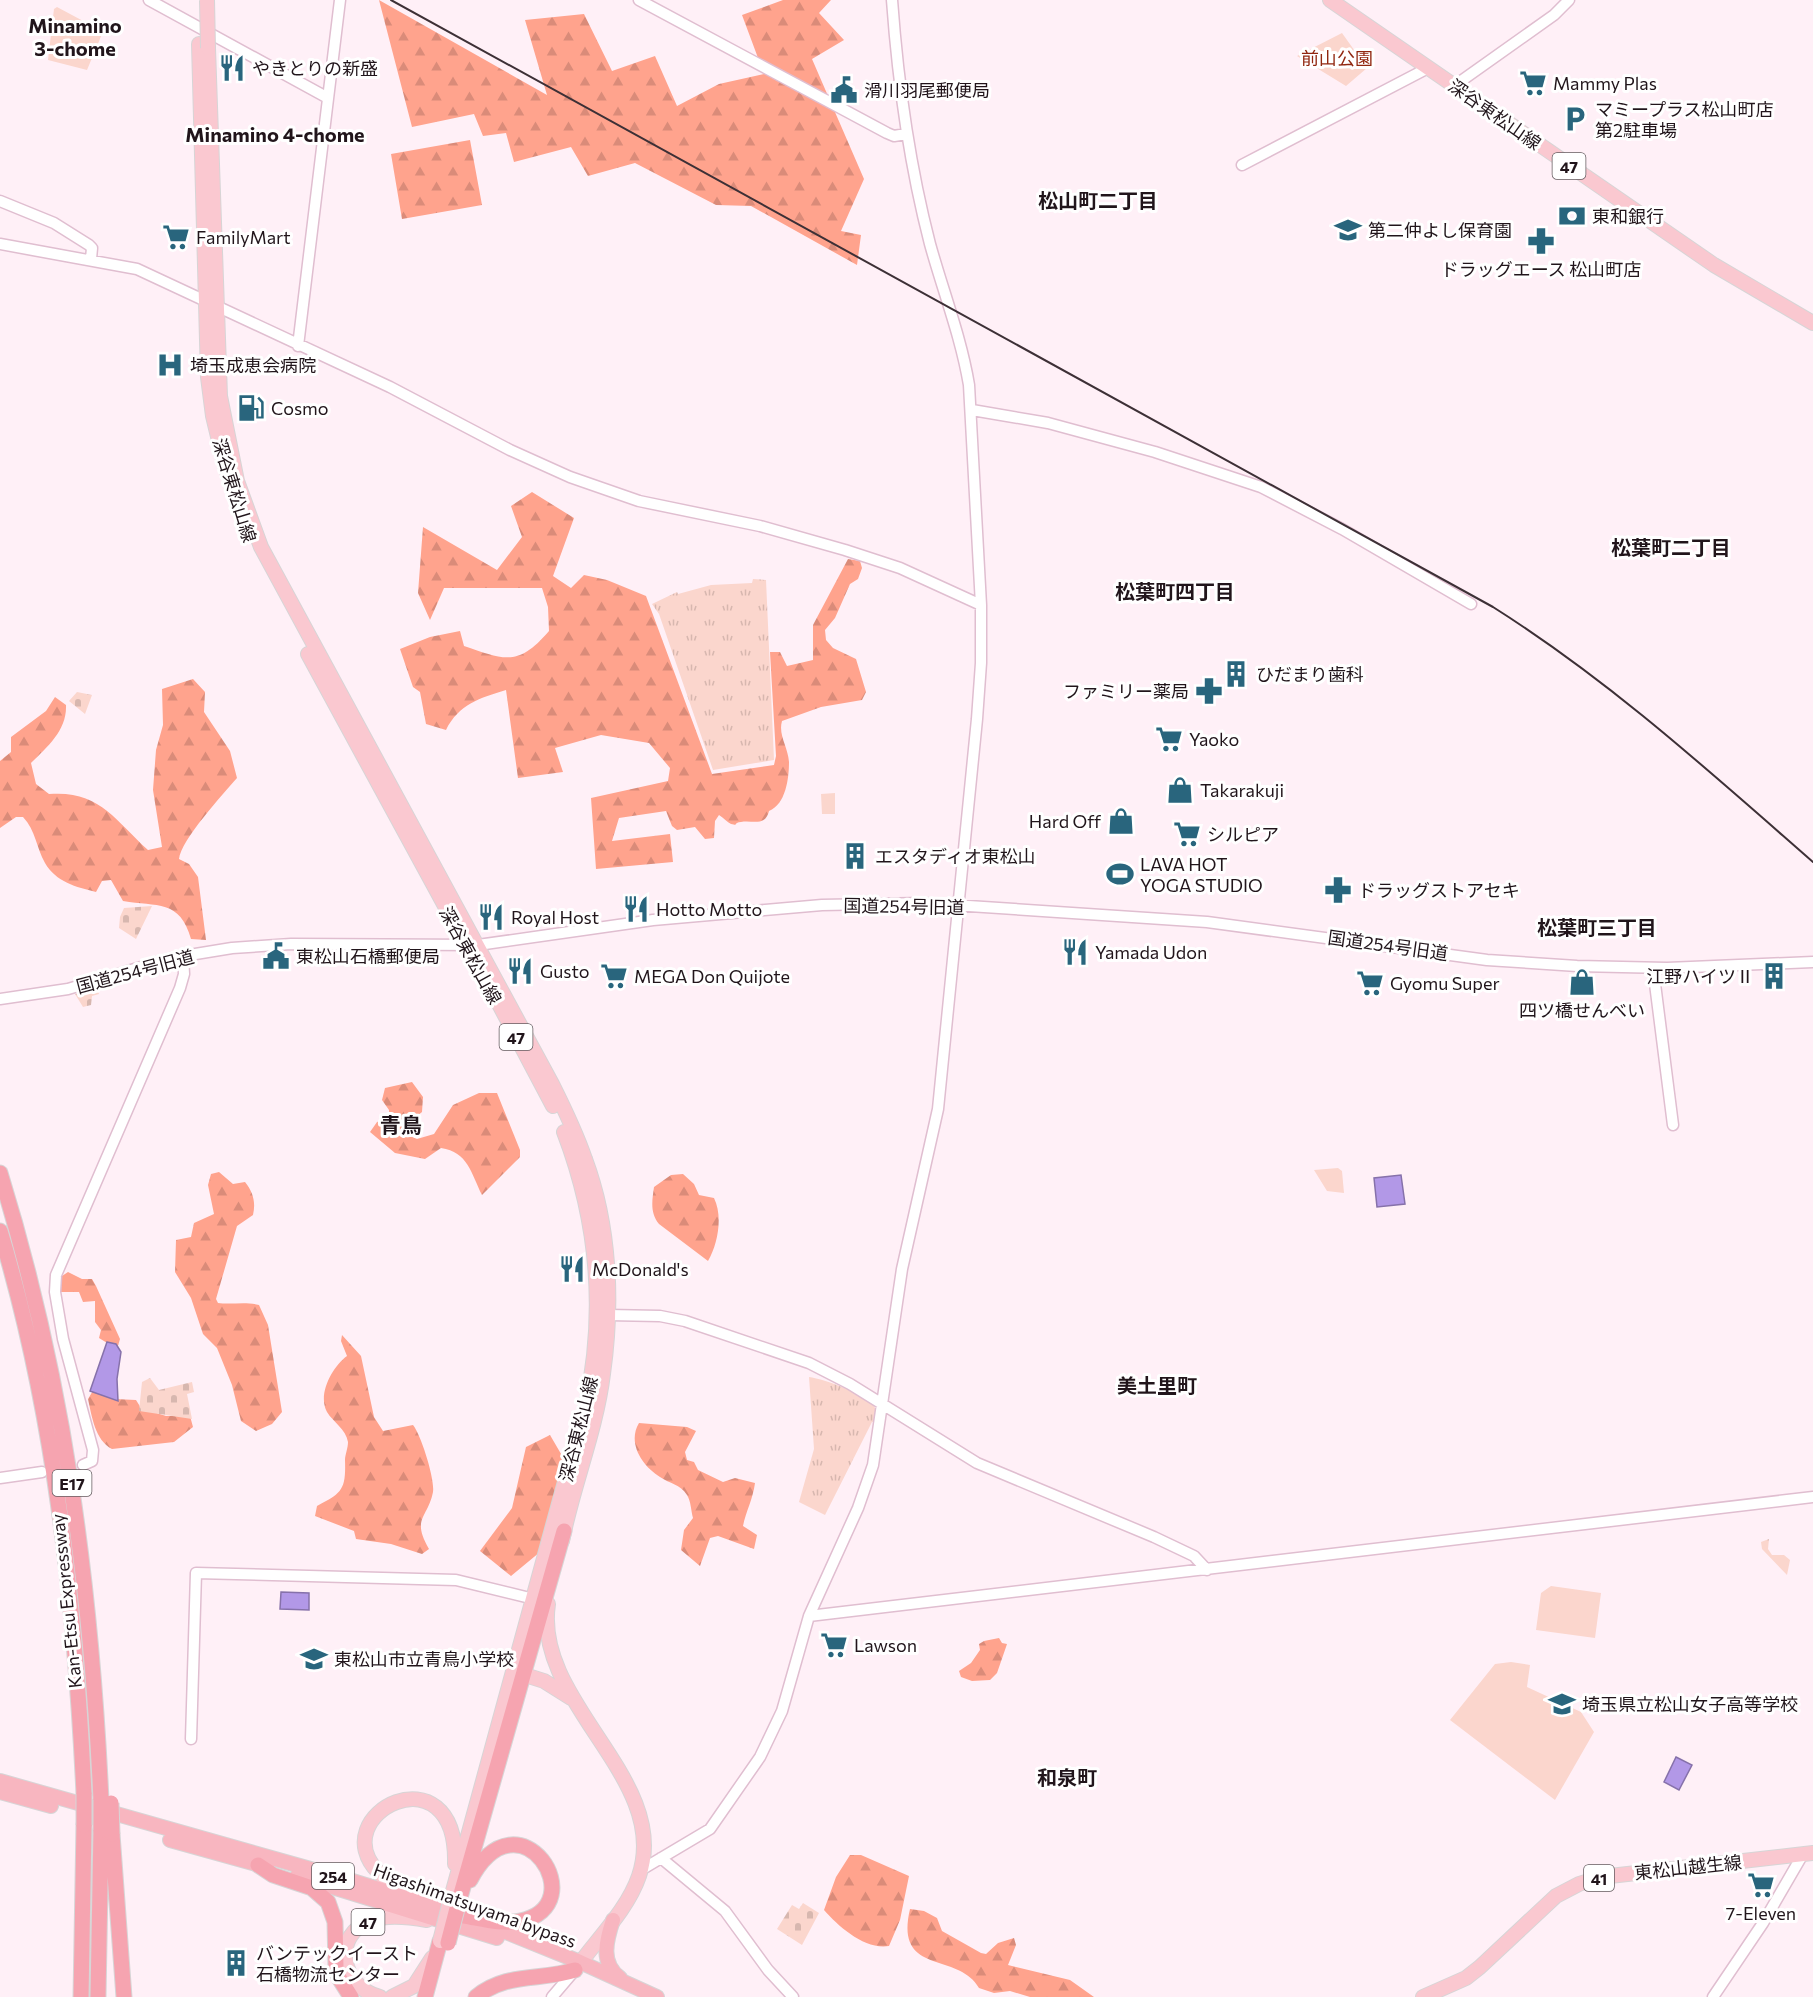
<svg xmlns="http://www.w3.org/2000/svg" width="1813" height="1997" viewBox="0 0 1813 1997" font-family="Commissioner,'Noto Sans JP',sans-serif">
<style>
.grass{fill:url(#grass-tufts)}
.forest{fill:url(#forest-firs)}
.cemetery{fill:url(#cemetery-stones)}
.park{fill:#fbd6cd}
.water{fill:#b298e7;stroke:#8671aa;stroke-width:1.5}
.lines{fill:none;stroke-linecap:round;stroke-linejoin:round}
.tertiary-casing{stroke:#e0bed0;stroke-width:13}
.primary-casing{stroke:#d7d5d6;stroke-width:16}
.trunk-casing{stroke:#d7d5d6;stroke-width:16}
.motorway-casing{stroke:#d7d5d6;stroke-width:17}
.tertiary{stroke:#fff;stroke-width:10}
.primary{stroke:#fac8d0;stroke-width:14}
.trunk{stroke:#f8b6c0;stroke-width:14}
.motorway{stroke:#f6a4b0;stroke-width:15}
.rail{stroke:#3d3036;stroke-width:2}
.primary-bridge-casing{stroke:#d7d5d6;stroke-width:16;stroke-linecap:butt}
.motorway-bridge-casing{stroke:#d7d5d6;stroke-width:17;stroke-linecap:butt}
.primary-bridge{stroke:#fac8d0;stroke-width:14}
.motorway-bridge{stroke:#f6a4b0;stroke-width:15}
.labels{text-anchor:middle;dominant-baseline:central;stroke-width:6;stroke-linejoin:round;paint-order:stroke}
.shield{fill:#fff;stroke:#645b5f;stroke-width:1.5}
.shield-label{font-size:16px;font-weight:bold;fill:#21151b}
.park-label{font-size:18px;fill:#912710;stroke:#fff}
.poi-label{font-size:18px;fill:#21151b;stroke:#fff;text-anchor:start}
.street-label{font-size:18px;fill:#21151b;stroke:#fff}
.neighbourhood-label{font-size:20px;font-weight:bold;fill:#21151b;stroke:#fff}
.quarter-label{font-size:21px;font-weight:bold;fill:#21151b;stroke:#fff}
</style>
<defs>
<pattern id="grass-tufts" width="24" height="20" patternUnits="userSpaceOnUse" patternTransform="scale(1.5)"><rect width="24" height="20" fill="#fbd6cd"/><path d="M3 7l-1-3M5 7V3M7 7l1-3M15 17l-1-3M17 17v-4M19 17l1-3" fill="none" stroke="#d7b7af"/></pattern>
<pattern id="forest-firs" width="22" height="20" patternUnits="userSpaceOnUse" patternTransform="scale(1.5)"><rect width="22" height="20" fill="#ffa38d"/><path d="M5 1l3.5 6h-7zM16 11l3.5 6h-7z" fill="#da8b79"/></pattern>
<pattern id="cemetery-stones" width="16" height="16" patternUnits="userSpaceOnUse" patternTransform="scale(1.5)"><rect width="16" height="16" fill="#fbd6cd"/><path d="M2 7V4a2 2 0 0 1 4 0v3zM10 15v-3a2 2 0 0 1 4 0v3z" fill="#d7b7af"/></pattern>
</defs>
<rect width="100%" height="100%" fill="#fff0f7"/>
<!-- grass -->
<path class="grass" d="M753 579 766 580 774 760 713 770 659 614 652 604 677 592 678 594 711 585 752 583Z
M809 1377C824 1379 874 1396 877 1412 878 1413 876 1421 876 1422H872L825 1515 799 1502 814 1449Z
M1769 1539 1768 1549 1772 1555H1784L1790 1560 1787 1575 1762 1549 1761 1542Z"/>
<!-- forest -->
<path class="forest" d="M379 0 547 95 525 20 584 14 612 71 655 56 677 106 719 84 764 74 742 15 783 0H831L819 13 844 40 812 59 864 179 841 231 861 235 857 265 751 206 716 205 635 163 588 176 571 147 514 162 506 133 483 136 474 114 412 127Z
M470 140 482 205 402 219 391 154Z
M532 492 574 518 553 576 571 588 584 575 607 580 646 596 712 774 774 765 776 756 770 652H780L787 666 813 660V625L848 559 860 561 862 568 858 579 850 584 835 618 825 630 826 640 833 648 856 659 866 692 862 700 821 707 782 721C778 735 788 747 789 762 789 778 786 804 769 811 765 827 753 820 741 822 732 823 740 826 731 824 727 822 724 818 719 815L715 821 714 838 705 839 695 827 677 830 672 826 666 811 619 818 612 841 670 834 673 862 596 869 591 798 668 781 670 768 649 743 601 735 555 748 563 772 518 778 506 690C480 698 459 704 446 730L426 724 420 692 413 687 400 649 430 637 460 631 464 646C505 660 518 667 549 631L548 607 542 588H444L430 620 418 593 423 527 497 570 522 537 511 506Z
M193 679 205 692 204 712 230 751 237 778C223 794 181 840 179 859L189 864 198 877 206 940 191 939C180 899 157 907 123 901L111 880 102 881 96 892C76 887 56 882 45 863 36 847 36 831 23 817H16L0 828V761L11 752V737L46 711 55 697 66 705C67 730 48 746 31 763L36 784 49 794C99 790 114 819 148 850L162 847 153 790 156 750 163 725 162 689Z
M412 1082 423 1097 422 1112 398 1131 417 1139 434 1134 453 1105 479 1093H497L520 1150V1157L482 1195C471 1173 468 1152 441 1148L425 1159 395 1153 370 1132 377 1122 389 1117V1110L382 1100 385 1088Z
M219 1172 233 1184 245 1182C253 1192 256 1202 253 1215L237 1226 216 1299 218 1303C232 1305 244 1301 259 1305L268 1325 282 1412 272 1424 256 1431 241 1421 232 1385 217 1348 203 1334 191 1298 175 1272 176 1240 191 1237 194 1223 214 1214 208 1185 211 1174Z
M683 1174 694 1184 699 1195 714 1198C723 1216 718 1244 708 1261L659 1224C650 1213 652 1201 654 1187L671 1175Z
M68 1272 82 1279H92L96 1286 120 1339 117 1349 99 1338 101 1330 95 1322V1301L83 1302 79 1292H60L58 1288 62 1276Z
M342 1335 361 1356 374 1417 383 1431 413 1425C421 1435 435 1479 433 1492 428 1518 411 1518 429 1549L422 1554 391 1544 356 1539 354 1531 315 1516 317 1506C342 1493 346 1490 345 1460 345 1455 348 1448 348 1442 346 1429 333 1422 327 1412 317 1394 333 1366 347 1356L341 1341Z
M94 1389 115 1399 136 1400 141 1408 166 1416H190L193 1427 174 1442 112 1449C95 1440 92 1417 88 1399Z
M639 1423 687 1427 696 1431 685 1452 687 1460 694 1462 698 1470 723 1482 735 1478 755 1483C753 1499 746 1511 743 1526L757 1535 754 1549 718 1536 710 1538 700 1566 681 1550 684 1530 693 1518C691 1511 691 1501 687 1495 680 1484 670 1484 660 1477 642 1466 627 1443 639 1423Z
M550 1435 564 1459 540 1552 511 1576 480 1551 512 1508 526 1447Z
M999 1638 1002 1643 1007 1644 1006 1647 997 1673 990 1680 972 1681 961 1677 959 1671 971 1663 980 1650 979 1644 984 1641Z
M850 1855H861L909 1876 900 1920 889 1946C865 1950 839 1927 824 1910L836 1877Z
M910 1909 924 1911 937 1918 942 1931 981 1953 986 1954 998 1943 1014 1938 1016 1945 1008 1965 1070 1980 1094 1997H1030L1010 1991 994 1993 979 1988C958 1951 894 1977 910 1909Z"/>
<!-- cemetery -->
<path class="cemetery" d="M77 692 92 695 85 714 69 701Z
M152 906 136 939 119 928 120 917 124 908Z
M97 988 99 994 92 996 91 1005 83 1007 75 994Z
M150 1378 159 1390 192 1382 194 1392 187 1394 192 1419 139 1411 142 1382Z
M803 1903 819 1913 802 1945 777 1929 792 1905 799 1909Z"/>
<!-- park -->
<path class="park" d="M57 7 100 30 102 34 87 70 48 60 54 9Z
M1342 33 1367 68 1346 86 1297 56Z
M835 793V814H822L821 794Z
M1338 1168 1342 1171 1344 1193 1327 1191 1314 1170Z
M1551 1586 1601 1593 1595 1638 1536 1630 1541 1593Z
M1511 1662 1530 1665 1527 1687 1581 1712 1594 1732 1555 1800 1450 1720 1495 1664Z"/>
<!-- water -->
<path class="water" d="M1401 1175 1405 1204 1377 1207 1374 1178Z
M107 1342 116 1344 121 1352 117 1379 118 1401 90 1391Z
M281 1592 309 1593V1610L280 1609Z
M1676 1757 1692 1765 1679 1790 1664 1782Z"/>
<g class="lines">
<defs>
<path id="tertiary" d="M149 0 328 98
M639 0 887 133 894 136 906 134
M1454 86 1554 15 1569 0
M1242 165 1428 68
M0 201 54 223 89 245 92 248 91 259
M0 244 137 269 390 387 510 450 570 477 639 501 760 526 845 550 900 568 981 605
M298 346 340 0
M972 410 1048 423 1155 452 1261 487 1342 529 1471 604
M1653 968 1673 1125
M0 999 68 989 171 958 232 948 291 944 478 945 653 920 822 905 923 903 1207 922 1487 960 1577 966 1667 968 1813 962
M608 1315 660 1316 685 1321 809 1363 850 1384 977 1463 1154 1537 1194 1556 1207 1570
M83 1465 92 1461 93 1450 63 1339 55 1292 56 1275 180 988 184 974 183 956
M0 1478 42 1472
M809 1616 1813 1497
M191 1739 196 1573 456 1580 534 1599
M661 1858 725 1911 768 1970 793 1997
M641 1870 710 1829 760 1757 782 1711 809 1616 858 1508 873 1465 902 1269 938 1109 977 719 981 663V605L969 385C961 337 943 291 930 244 909 163 898 83 892 0
M552 1997 575 1970
M1713 1997 1763 1923 1803 1854"/>
<path id="primary" d="M1330 0 1714 265 1813 323
M199 44 208 377 213 416 226 470
M208 48 220 396 237 481 261 547 552 1084C564 1108 576 1133 585 1159 610 1226 613 1303 603 1374 596 1431 573 1485 562 1541
M308 654 488 985
M499 1004 553 1106
M548 1604C533 1703 672 1779 639 1876 627 1911 596 1940 575 1970
M522 1674 544 1681 571 1698
M417 1898C404 1891 389 1884 379 1873 321 1814 458 1746 455 1864
M451 1898 586 1405C606 1312 598 1221 564 1132
M380 1997C341 1987 330 1935 372 1920 389 1914 410 1917 427 1920
M392 1997 414 1986 432 1958
M1423 1997 1466 1978 1480 1967 1556 1896 1579 1884 1601 1877 1813 1853"/>
<path id="trunk" d="M0 1781 346 1879 459 1914
M0 1792 51 1806
M170 1840 267 1867
M297 1876 497 1938
M613 1920C606 1941 600 1963 620 1978
M486 1924 580 1962 657 1997"/>
<path id="motorway" d="M0 1173C64 1380 91 1584 101 1800
M0 1231C55 1414 75 1605 84 1794
M112 1834 124 1997
M258 1865 273 1875 312 1888 328 1902 335 1922 336 1968 339 1978 351 1997
M459 1901 564 1531
M464 1916C482 1919 502 1925 520 1921 596 1906 519 1787 470 1880
M81 1997 84 1825
M98 1997 101 1830
M425 1997 440 1941
M476 1997C506 1972 540 1981 575 1970"/>
</defs>
<!-- tertiary casing -->
<use href="#tertiary" class="tertiary-casing"/>
<!-- primary casing -->
<use href="#primary" class="primary-casing"/>
<!-- trunk casing -->
<use href="#trunk" class="trunk-casing"/>
<!-- motorway casing -->
<use href="#motorway" class="motorway-casing"/>
<!-- tertiary -->
<use href="#tertiary" class="tertiary"/>
<!-- primary -->
<use href="#primary" class="primary"/>
<!-- trunk -->
<use href="#trunk" class="trunk"/>
<!-- motorway -->
<use href="#motorway" class="motorway"/>
<!-- rail -->
<path class="rail" d="M391 0 1493 607C1610 681 1709 771 1813 862"/>
<defs>
<path id="primary-bridge" d="M207 0 208 48
M440 1941 451 1898"/>
<path id="motorway-bridge" d="M84 1794V1825
M101 1800V1830
M111 1803 112 1834
M448 1943 459 1901"/>
</defs>
<!-- primary-bridge casing -->
<use href="#primary-bridge" class="primary-bridge-casing"/>
<!-- motorway-bridge casing -->
<use href="#motorway-bridge" class="motorway-bridge-casing"/>
<!-- primary-bridge -->
<use href="#primary-bridge" class="primary-bridge"/>
<!-- motorway-bridge -->
<use href="#motorway-bridge" class="motorway-bridge"/>
</g>
<!-- icons -->
<defs>
<symbol id="restaurant-bare" viewBox="-9 -9 18 18"><path d="M-5-6h1v4h1v-4h1v4h1v-4h1v5L-1.5 .5V6h-2V.5L-5-1ZM5-6V6H3V1.5H1.5Q1.5-4 5-6Z" fill="#29657d" stroke="#fff" stroke-width="2.5" paint-order="stroke"/></symbol>
<symbol id="supermarket-bare" viewBox="-9 -9 18 18"><path d="M-6-5.5h2.5l.6 2H6L4.5 2H-2.5L-4.4-4H-6ZM-1.5 3.2a1.3 1.3 0 1 0 .1 0ZM3 3.2a1.3 1.3 0 1 0 .1 0Z" fill="#29657d" stroke="#fff" stroke-width="2.5" paint-order="stroke"/></symbol>
<symbol id="civic-bare" viewBox="-9 -9 18 18"><path d="M-.6-6.5H3V-4.5H.6V-3L4-1V1h2V6H-6V1h2V-1L-.6-3ZM-1.2 2.5V6h2.4V2.5Z" fill="#29657d" stroke="#fff" stroke-width="2.5" paint-order="stroke"/></symbol>
<symbol id="parking-bare" viewBox="-9 -9 18 18"><path d="M-3.5-5.5H1a3.5 3.5 0 0 1 0 7H-1V5.5H-3.5ZM-1-3.4V-.6H.8a1.4 1.4 0 0 0 0-2.8Z" fill="#29657d" stroke="#fff" stroke-width="2.5" paint-order="stroke"/></symbol>
<symbol id="bank-bare" viewBox="-9 -9 18 18"><path d="M-6-4H6V4H-6ZM0-2.3a2.3 2.3 0 1 0 0 4.6a2.3 2.3 0 1 0 0-4.6Z" fill="#29657d" stroke="#fff" stroke-width="2.5" paint-order="stroke"/></symbol>
<symbol id="school-bare" viewBox="-9 -9 18 18"><path d="M0-5L7-2L0 1L-7-2ZM-4 1L0 2.5L4 1V4Q0 6-4 4Z" fill="#29657d" stroke="#fff" stroke-width="2.5" paint-order="stroke"/></symbol>
<symbol id="pharmacy-bare" viewBox="-9 -9 18 18"><path d="M-2-6h4v4h4v4h-4v4h-4v-4h-4v-4h4Z" fill="#29657d" stroke="#fff" stroke-width="2.5" paint-order="stroke"/></symbol>
<symbol id="hospital-bare" viewBox="-9 -9 18 18"><path d="M-5-5h3v3.5h4V-5h3V5h-3V1.5h-4V5h-3Z" fill="#29657d" stroke="#fff" stroke-width="2.5" paint-order="stroke"/></symbol>
<symbol id="fuel-bare" viewBox="-9 -9 18 18"><path d="M-5.5-6h7V0h2V4h1.3V-2.5L3-4.5l.8-.8L6-3V5H2.5V1h-1V6h-7ZM-4.2-4.7v3.2H.2V-4.7Z" fill="#29657d" stroke="#fff" stroke-width="2.5" paint-order="stroke"/></symbol>
<symbol id="building-bare" viewBox="-9 -9 18 18"><path d="M-4-6H4V6H1V3H-1V6H-4ZM-2.5-4.3h1.7v1.8h-1.7ZM.8-4.3h1.7v1.8H.8ZM-2.5-1h1.7V.8h-1.7ZM.8-1h1.7V.8H.8Z" fill="#29657d" stroke="#fff" stroke-width="2.5" paint-order="stroke"/></symbol>
<symbol id="shop-bare" viewBox="-9 -9 18 18"><path d="M-5-2.5h2.3a2.7 3.5 0 0 1 5.4 0H5L5.5 6h-11ZM-1.5-2.5h3a1.5 2.3 0 0 0-3 0Z" fill="#29657d" stroke="#fff" stroke-width="2.5" paint-order="stroke"/></symbol>
<symbol id="stadium-bare" viewBox="-9 -9 18 18"><path d="M0-5a6.5 5 0 1 0 0 10a6.5 5 0 1 0 0-10ZM-3.5-1.8h7v3.6h-7Z" fill="#29657d" stroke="#fff" stroke-width="2.5" paint-order="stroke"/></symbol>
</defs>
<g fill-rule="evenodd">
<use href="#restaurant-bare" x="213" y="49" width="38" height="38"/>
<use href="#supermarket-bare" x="1514" y="64" width="38" height="38"/>
<use href="#civic-bare" x="825" y="71" width="38" height="38"/>
<use href="#parking-bare" x="1556" y="100" width="38" height="38"/>
<use href="#bank-bare" x="1553" y="197" width="38" height="38"/>
<use href="#school-bare" x="1329" y="211" width="38" height="38"/>
<use href="#supermarket-bare" x="157" y="218" width="38" height="38"/>
<use href="#pharmacy-bare" x="1522" y="222" width="38" height="38"/>
<use href="#hospital-bare" x="151" y="346" width="38" height="38"/>
<use href="#fuel-bare" x="232" y="389" width="38" height="38"/>
<use href="#building-bare" x="1217" y="655" width="38" height="38"/>
<use href="#pharmacy-bare" x="1190" y="672" width="38" height="38"/>
<use href="#supermarket-bare" x="1150" y="720" width="38" height="38"/>
<use href="#shop-bare" x="1161" y="771" width="38" height="38"/>
<use href="#shop-bare" x="1102" y="802" width="38" height="38"/>
<use href="#supermarket-bare" x="1168" y="815" width="38" height="38"/>
<use href="#building-bare" x="836" y="837" width="38" height="38"/>
<use href="#stadium-bare" x="1101" y="855" width="38" height="38"/>
<use href="#pharmacy-bare" x="1319" y="871" width="38" height="38"/>
<use href="#restaurant-bare" x="617" y="890" width="38" height="38"/>
<use href="#restaurant-bare" x="472" y="898" width="38" height="38"/>
<use href="#restaurant-bare" x="1056" y="933" width="38" height="38"/>
<use href="#civic-bare" x="257" y="937" width="38" height="38"/>
<use href="#restaurant-bare" x="501" y="952" width="38" height="38"/>
<use href="#supermarket-bare" x="595" y="957" width="38" height="38"/>
<use href="#building-bare" x="1755" y="957" width="38" height="38"/>
<use href="#shop-bare" x="1563" y="963" width="38" height="38"/>
<use href="#supermarket-bare" x="1351" y="964" width="38" height="38"/>
<use href="#restaurant-bare" x="553" y="1250" width="38" height="38"/>
<use href="#supermarket-bare" x="815" y="1626" width="38" height="38"/>
<use href="#school-bare" x="295" y="1640" width="38" height="38"/>
<use href="#school-bare" x="1543" y="1685" width="38" height="38"/>
<use href="#supermarket-bare" x="1742" y="1866" width="38" height="38"/>
<use href="#building-bare" x="217" y="1944" width="38" height="38"/>
</g>
<g class="labels">
<!-- shield labels -->
<g class="shield">
<rect x="1552.5" y="153" width="33" height="26" rx="4.5"/>
<rect x="499.5" y="1024" width="33" height="26" rx="4.5"/>
<rect x="52.5" y="1470" width="39" height="26" rx="4.5"/>
<rect x="312" y="1863" width="42" height="26" rx="4.5"/>
<rect x="1584" y="1865" width="30" height="26" rx="4.5"/>
<rect x="351.5" y="1909" width="33" height="26" rx="4.5"/>
</g>
<g class="shield-label">
<text x="1569" y="166">47</text>
<text x="516" y="1037">47</text>
<text x="72" y="1483">E17</text>
<text x="333" y="1876">254</text>
<text x="1599" y="1878">41</text>
<text x="368" y="1922">47</text>
</g>
<!-- park labels -->
<g class="park-label">
<text x="1337" y="58">前山公園</text>
</g>
<!-- poi labels -->
<g class="poi-label">
<text x="252" y="68">やきとりの新盛</text>
<text x="1553" y="83">Mammy Plas</text>
<text x="864" y="90">滑川羽尾郵便局</text>
<text x="1595" y="109">マミープラス松山町店<tspan x="1595" dy="21">第2駐車場</tspan></text>
<text x="1592" y="216">東和銀行</text>
<text x="1368" y="230">第二仲よし保育園</text>
<text x="196" y="237">FamilyMart</text>
<text x="1541" y="269" text-anchor="middle">ドラッグエース 松山町店</text>
<text x="190" y="365">埼玉成恵会病院</text>
<text x="271" y="408">Cosmo</text>
<text x="1256" y="674">ひだまり歯科</text>
<text x="1189" y="691" text-anchor="end">ファミリー薬局</text>
<text x="1189" y="739">Yaoko</text>
<text x="1200" y="790">Takarakuji</text>
<text x="1101" y="821" text-anchor="end">Hard Off</text>
<text x="1207" y="834">シルピア</text>
<text x="875" y="856">エスタディオ東松山</text>
<text x="1140" y="864">LAVA HOT<tspan x="1140" dy="21">YOGA STUDIO</tspan></text>
<text x="1358" y="890">ドラッグストアセキ</text>
<text x="656" y="909">Hotto Motto</text>
<text x="511" y="917">Royal Host</text>
<text x="1095" y="952">Yamada Udon</text>
<text x="296" y="956">東松山石橋郵便局</text>
<text x="540" y="971">Gusto</text>
<text x="634" y="976">MEGA Don Quijote</text>
<text x="1754" y="976" text-anchor="end">江野ハイツⅡ</text>
<text x="1390" y="983">Gyomu Super</text>
<text x="1582" y="1010" text-anchor="middle">四ツ橋せんべい</text>
<text x="592" y="1269">McDonald's</text>
<text x="854" y="1645">Lawson</text>
<text x="334" y="1659">東松山市立青鳥小学校</text>
<text x="1582" y="1704">埼玉県立松山女子高等学校</text>
<text x="1761" y="1913" text-anchor="middle">7-Eleven</text>
<text x="256" y="1953">バンテックイースト<tspan x="256" dy="21">石橋物流センター</tspan></text>
</g>
<!-- street labels -->
<g class="street-label">
<text transform="translate(1495 114) rotate(35)">深谷東松山線</text>
<text transform="translate(235 490) rotate(73)">深谷東松山線</text>
<text transform="translate(904 906) rotate(1)">国道254号旧道</text>
<text transform="translate(1388 945) rotate(8)">国道254号旧道</text>
<text transform="translate(471 955) rotate(61)">深谷東松山線</text>
<text transform="translate(135 971) rotate(-15)">国道254号旧道</text>
<text transform="translate(578 1429) rotate(-76)">深谷東松山線</text>
<text transform="translate(66 1601) rotate(-96)">Kan-Etsu Expressway</text>
<text transform="translate(1688 1867) rotate(-6)">東松山越生線</text>
<text transform="translate(475 1905) rotate(20)">Higashimatsuyama bypass</text>
</g>
<!-- neighbourhood labels -->
<g class="neighbourhood-label">
<text x="75" y="25">Minamino<tspan x="75" dy="23">3-chome</tspan></text>
<text x="275" y="134">Minamino 4-chome</text>
<text x="1098" y="200">松山町二丁目</text>
<text x="1671" y="547">松葉町二丁目</text>
<text x="1175" y="591">松葉町四丁目</text>
<text x="1597" y="927">松葉町三丁目</text>
<text x="1157" y="1385">美土里町</text>
<text x="1067" y="1777">和泉町</text>
</g>
<!-- quarter labels -->
<g class="quarter-label">
<text x="401" y="1124">青鳥</text>
</g>
</g>
</svg>
